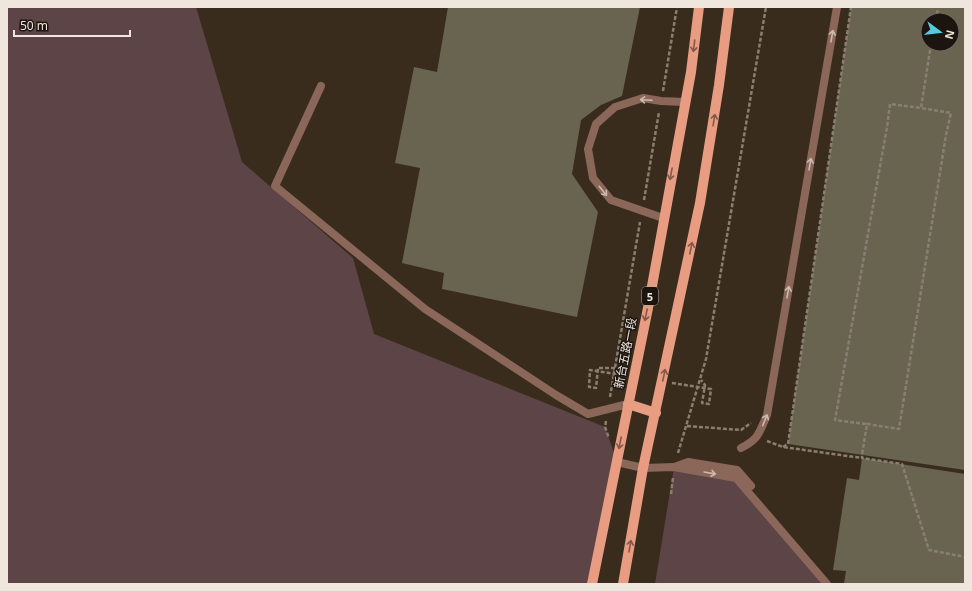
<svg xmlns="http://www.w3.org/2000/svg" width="972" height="591" viewBox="0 0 972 591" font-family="'Noto Sans','Noto Sans TC',sans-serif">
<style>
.green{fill:#5d4547}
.building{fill:#69644f;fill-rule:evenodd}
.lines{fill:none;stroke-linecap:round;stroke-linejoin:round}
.path{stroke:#897e72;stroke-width:2.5;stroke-dasharray:4 2;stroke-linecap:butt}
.service{stroke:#8b675a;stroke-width:8}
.minor{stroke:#8b675a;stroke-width:8}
.primary{stroke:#e89d82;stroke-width:10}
.oneway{stroke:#ccbaaf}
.oneway2{stroke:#825948}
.labels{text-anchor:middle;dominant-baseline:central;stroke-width:3;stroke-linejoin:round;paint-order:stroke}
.shield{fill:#1c150f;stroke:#b0a79f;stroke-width:1}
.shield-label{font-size:11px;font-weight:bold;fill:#efe6dd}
.street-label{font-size:12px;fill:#efe6dd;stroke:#1c150f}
</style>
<rect width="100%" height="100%" fill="#392c1d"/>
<!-- green -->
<path class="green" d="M7 7H196L242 162 353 258 374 334 605 427 617 462 592 584H7Z
M674 467 736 478 827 584H655Z"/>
<!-- building -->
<path class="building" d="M448 7H640L622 96 601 105 581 120 572 174 598 212 577 317 442 289 444 273 402 263 420 168 395 163 414 67 437 72Z
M851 7H965V470L788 444ZM928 20H952V44H928Z
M862 458 965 474V584H844L846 571 833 570 847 478 859 480Z"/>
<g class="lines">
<!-- path -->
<path class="path" d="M936 20 938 7
M931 44 921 108 951 113 946 135 899 429 867 424 862 455V458L902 464 929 550 965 557
M663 91 677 7
M644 200 659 112
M615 368H598L596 388 589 387 590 370 622 375
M672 383 711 389 709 404 702 403 705 385 701 380
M610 397 640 222
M606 421 605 427 609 438
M866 424 835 420 887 127 890 104 921 108
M687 426 741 430 751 423
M767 441 783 447 862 458
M783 447 788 444 851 7
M678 453 706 359 766 7
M671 494 673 478"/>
<!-- service -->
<path class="service" d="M663 218 611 200 593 178 588 149 596 124 615 107 643 98 661 101 685 102
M741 448C759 439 759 433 767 415L837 7"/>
<!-- minor -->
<path class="minor" d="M321 86 275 186 425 309 556 395 588 414 628 404
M617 462 643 468 674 467 736 478 827 584
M677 466 688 462 737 470 751 486"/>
<!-- primary -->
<path class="primary" d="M628 404 656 413
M592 584 648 308 691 72 699 7
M623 584 643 468 700 203 719 85 729 7"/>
</g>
<!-- one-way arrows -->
<defs><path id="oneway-shaft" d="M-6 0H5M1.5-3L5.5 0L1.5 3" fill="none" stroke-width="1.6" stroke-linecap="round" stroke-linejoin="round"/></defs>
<g class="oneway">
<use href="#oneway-shaft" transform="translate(832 36) rotate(-80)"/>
<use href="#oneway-shaft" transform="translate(646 100) rotate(-177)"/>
<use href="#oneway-shaft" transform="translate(810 164) rotate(-80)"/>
<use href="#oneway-shaft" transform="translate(603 191) rotate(51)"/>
<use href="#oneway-shaft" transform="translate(788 292) rotate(-80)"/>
<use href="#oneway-shaft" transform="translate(765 420) rotate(-68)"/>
<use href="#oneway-shaft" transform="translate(710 473) rotate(10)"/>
</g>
<g class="oneway2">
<use href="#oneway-shaft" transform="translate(694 46) rotate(97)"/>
<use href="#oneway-shaft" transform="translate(714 120) rotate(-81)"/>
<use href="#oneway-shaft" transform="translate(671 174) rotate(101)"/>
<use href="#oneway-shaft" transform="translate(691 248) rotate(-78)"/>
<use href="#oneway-shaft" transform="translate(646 315) rotate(101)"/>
<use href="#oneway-shaft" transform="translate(664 375) rotate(-78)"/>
<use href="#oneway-shaft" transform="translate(620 443) rotate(101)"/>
<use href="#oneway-shaft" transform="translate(630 546) rotate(-80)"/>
</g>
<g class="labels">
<!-- shield labels -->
<rect class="shield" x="642" y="287" width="16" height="18" rx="3"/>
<g class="shield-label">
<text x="650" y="296">5</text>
</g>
<!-- street labels -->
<g class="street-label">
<text transform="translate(625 353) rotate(-79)">新台五路一段</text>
</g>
</g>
<!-- border -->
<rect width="972" height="591" fill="none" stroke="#efe6dd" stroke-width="16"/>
<!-- north arrow -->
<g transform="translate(940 32) rotate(105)"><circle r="19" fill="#1c150f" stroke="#706961"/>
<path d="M0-3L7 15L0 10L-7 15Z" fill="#54cade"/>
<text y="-6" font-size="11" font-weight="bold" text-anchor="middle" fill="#efe6dd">N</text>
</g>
<!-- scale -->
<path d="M14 30v6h116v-6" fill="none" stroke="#efe6dd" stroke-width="2"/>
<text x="20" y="30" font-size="12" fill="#efe6dd" stroke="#1c150f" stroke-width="3" paint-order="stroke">50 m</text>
</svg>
